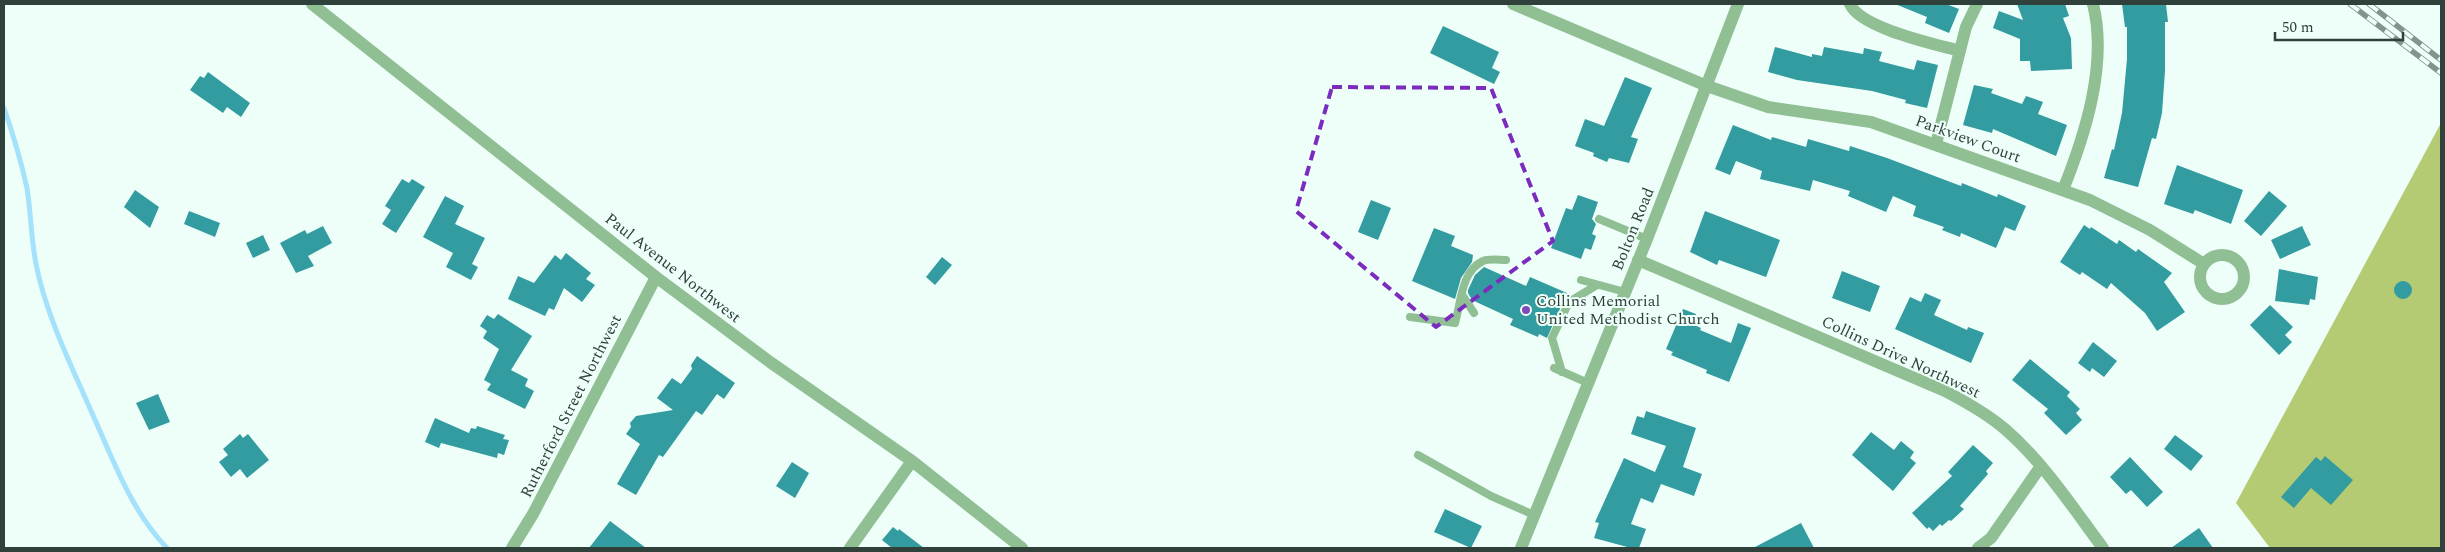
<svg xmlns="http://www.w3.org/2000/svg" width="2445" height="552" viewBox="0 0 2445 552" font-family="Spectral,serif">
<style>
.forest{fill:#b4cb73}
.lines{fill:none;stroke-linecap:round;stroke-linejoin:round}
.stream{stroke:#a4e1fa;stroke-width:5}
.building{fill:#329ca0}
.service{stroke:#90bf94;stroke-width:8}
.minor{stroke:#90bf94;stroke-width:12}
.tertiary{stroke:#90bf94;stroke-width:12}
.rail-casing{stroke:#83948e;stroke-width:5.5}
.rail{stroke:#eefff9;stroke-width:4;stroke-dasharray:11;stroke-linecap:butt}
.marked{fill:none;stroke:#7b2cbf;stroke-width:4;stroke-dasharray:10 6;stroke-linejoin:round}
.poi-dot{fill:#8147bd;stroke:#eefff9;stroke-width:2}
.labels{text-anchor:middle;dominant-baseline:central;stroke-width:4;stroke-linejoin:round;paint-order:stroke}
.street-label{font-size:16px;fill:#30413b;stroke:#eefff9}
.poi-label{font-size:16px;fill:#30413b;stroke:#eefff9;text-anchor:start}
</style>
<rect width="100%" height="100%" fill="#eefff9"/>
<!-- forest -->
<path class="forest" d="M2441 123V548H2270L2236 503Z"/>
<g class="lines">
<!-- stream -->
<path class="stream" d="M4 108C13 134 21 161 27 188 31 213 31 239 36 264 46 315 71 365 92 413 113 459 131 511 167 548"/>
</g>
<!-- building -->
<path class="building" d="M1895 4H1946L1959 9 1949 33 1925 23 1927 17Z
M2017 4H2065L2069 16 2063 18 2071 38 2072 69 2031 71 2030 61H2020V39L1993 28 1999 11 2023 20Z
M2122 4H2166L2168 22H2165V71L2162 113 2156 139 2152 138 2138 187 2104 178 2112 149 2114 150 2122 113 2127 59V27H2125Z
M1443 26 1499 52 1492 68 1500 72 1494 84 1430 53Z
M1775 47 1812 57V54L1822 56 1824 47 1863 54 1864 48 1882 52 1879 61 1914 70 1917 60 1938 65 1927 108 1905 103 1906 100 1872 91 1797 80 1768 72Z
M208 72 250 103 241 117 227 107 223 113 190 90 200 76 204 78Z
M1625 77 1652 88 1631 137 1638 139 1629 163 1609 158 1607 162 1593 156 1594 153 1575 146 1585 119 1604 126Z
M1974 85 1993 89 1991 93 2022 104 2026 96 2043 102 2038 114 2067 125 2056 156 1993 129 1992 133 1963 125Z
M1733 125 1771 140 1772 137 1806 147 1808 139 1849 151 1850 146 1887 158 1961 186 1962 183 1997 197 1998 194 2026 206 2015 231 2005 227 1996 248 1961 233 1960 237 1942 230 1944 227 1913 216 1916 206 1893 196 1886 212 1848 196 1850 191 1813 180 1810 191 1760 179 1762 171 1736 161 1730 175 1715 169Z
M2177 165 2243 190 2231 224 2195 210 2193 214 2164 204Z
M402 179 409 183 412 179 425 187 396 233 382 224 391 210 385 206Z
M135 190 159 207 150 228 124 207Z
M2269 191 2287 206 2261 236 2244 221Z
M1578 195 1598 202 1592 219 1596 224 1592 234 1596 236 1591 250 1585 248 1581 259 1551 248 1566 208 1572 210Z
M445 196 464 206 455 224 485 238 472 264 478 267 471 280 446 267 453 253 423 237Z
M1371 200 1391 208 1378 240 1358 232Z
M189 211 220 223 215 237 184 224Z
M1705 211 1780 240 1766 277 1719 260 1717 265 1690 252Z
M2084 225 2090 229 2091 227 2117 244 2119 240 2136 252 2138 249 2172 273 2164 282 2185 312 2157 331 2145 313 2111 283 2107 289 2082 272 2080 275 2060 262Z
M323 226 332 243 308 256 314 266 296 273 280 243 305 230 307 234Z
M2302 226 2311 245 2280 259 2271 240Z
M1434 228 1455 236 1451 246 1473 255 1472 262 1461 278 1455 299 1412 281Z
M263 235 270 250 253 258 246 243Z
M566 253 591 273 586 279 595 285 582 302 564 288 554 310 549 308 545 316 508 299 518 276 534 283 555 255 561 260Z
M942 257 952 265 935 285 926 277Z
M1484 267 1526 286 1530 277 1567 293 1547 338 1539 334 1538 337 1510 325 1513 319 1472 300 1468 293V290L1475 275Z
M2279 269 2318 277 2315 300 2310 299 2309 305 2275 301Z
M1842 271 1880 286 1870 312 1832 298Z
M2394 290a9 9 0 1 1 18 0a9 9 0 1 1-18 0Z
M1925 293 1941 300 1934 315 1967 330 1968 327 1984 333 1971 363 1895 329 1910 297 1921 302Z
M2270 305 2293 327 2285 335 2292 342 2279 355 2250 325Z
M1683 309 1696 314 1692 324 1701 328 1700 330 1731 343 1738 323 1751 328 1729 382 1706 373 1707 370 1671 355 1673 352 1666 349Z
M498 314 532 336 511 370 528 379 525 386 534 391 525 409 487 390 491 384 484 380 499 349 483 338 487 331 480 326 487 315 494 319Z
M2093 342 2117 361 2104 377 2092 368 2090 372 2078 363Z
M697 356 735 383 724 399 717 394 702 415 696 411 663 457 659 455 636 495 617 484 640 444 626 434 631 427 630 423 636 416 673 410 657 398 672 378 681 384 692 369 691 365Z
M2030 359 2070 392 2067 396 2080 409 2076 413 2082 420 2066 435 2044 413 2048 409 2012 380Z
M158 394 170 422 149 430 136 403Z
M1646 411 1696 428 1683 467 1702 474 1694 496 1661 484 1653 503 1641 498 1631 524 1646 529 1639 548H1631L1594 538 1599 523 1595 522 1624 458 1655 472 1666 446 1631 434 1637 416 1644 418Z
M435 418 469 433 471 428 476 429 477 426 505 435 503 439 509 440 504 455 498 453 497 458 441 443 439 448 425 442Z
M1871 432 1894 450 1901 441 1914 452 1910 458 1916 463 1893 491 1852 455Z
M240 434 243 438 248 434 269 460 247 478 240 469 231 477 219 462 228 455 223 449Z
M2175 435 2203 456 2191 471 2164 449Z
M1973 445 1993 463 1986 471 1988 474 1960 506 1964 509 1951 521 1949 520 1942 526 1940 524 1933 531 1929 527 1927 529 1912 513 1952 476 1948 472Z
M2325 456 2353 480 2331 505 2311 488 2294 508 2281 497 2316 457 2321 461Z
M2130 457 2163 492 2147 507 2131 490 2126 494 2110 477Z
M792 462 809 473 795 498 776 486Z
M1445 509 1482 526 1471 548 1434 532Z
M610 521 646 548H589Z
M1801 523 1814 548H1753Z
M893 527 898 531 899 529 924 548H892L882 540Z
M2199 528 2213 548H2171Z"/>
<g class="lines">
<!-- service -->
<path class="service" d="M1599 219 1647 239
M1581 280 1625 292
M1463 296 1474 313
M1410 317 1455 323C1461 303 1461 271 1483 261 1489 258 1500 260 1506 260
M1554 368 1588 383
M1562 372 1552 338 1569 302 1597 285
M1418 455 1491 496 1534 515"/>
<!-- minor -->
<path class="minor" d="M312 4 656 277 770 362 912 461 1022 548
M1513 4 1707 86 1768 107 1871 122 2090 200 2150 230 2204 264
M1850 4C1860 28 1935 44 1960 51
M1936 144 1966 27 1977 4
M2063 190C2085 135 2108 64 2093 4
M2200 277a22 22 0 1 1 44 0a22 22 0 1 1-44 0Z
M1638 260 1945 391C1966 402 1988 414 2006 430 2044 463 2073 508 2103 548
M512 548 533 514 656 277
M850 548 912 461
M1978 548 1991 538 2041 466"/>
<!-- tertiary -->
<path class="tertiary" d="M1521 548 1647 239 1738 4"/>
<defs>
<path id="rail" d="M2350 4 2441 73
M2369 4 2441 60"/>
</defs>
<!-- rail casing -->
<use href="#rail" class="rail-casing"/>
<!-- rail -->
<use href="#rail" class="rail"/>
</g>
<!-- marked area -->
<path class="marked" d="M1332 87 1491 88 1553 241 1436 327 1296 211Z"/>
<!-- markers -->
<circle class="poi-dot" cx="1526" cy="310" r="5"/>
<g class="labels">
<!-- street labels -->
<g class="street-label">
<text transform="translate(1968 139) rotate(20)">Parkview Court</text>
<text transform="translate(1633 229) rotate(-68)">Bolton Road</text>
<text transform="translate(673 268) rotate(38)">Paul Avenue Northwest</text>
<text transform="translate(1901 357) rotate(25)">Collins Drive Northwest</text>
<text transform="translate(571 406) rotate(-63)">Rutherford Street Northwest</text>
</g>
<!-- poi labels -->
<g class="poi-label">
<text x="1536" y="301">Collins Memorial<tspan x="1536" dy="18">United Methodist Church</tspan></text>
</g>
</g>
<!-- border -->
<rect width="2445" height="552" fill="none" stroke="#30413b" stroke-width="10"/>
<!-- scale -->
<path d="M2275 32v8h128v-8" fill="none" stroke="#30413b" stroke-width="2.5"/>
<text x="2282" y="32" font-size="15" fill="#30413b" stroke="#eefff9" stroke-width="4" paint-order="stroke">50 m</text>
</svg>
